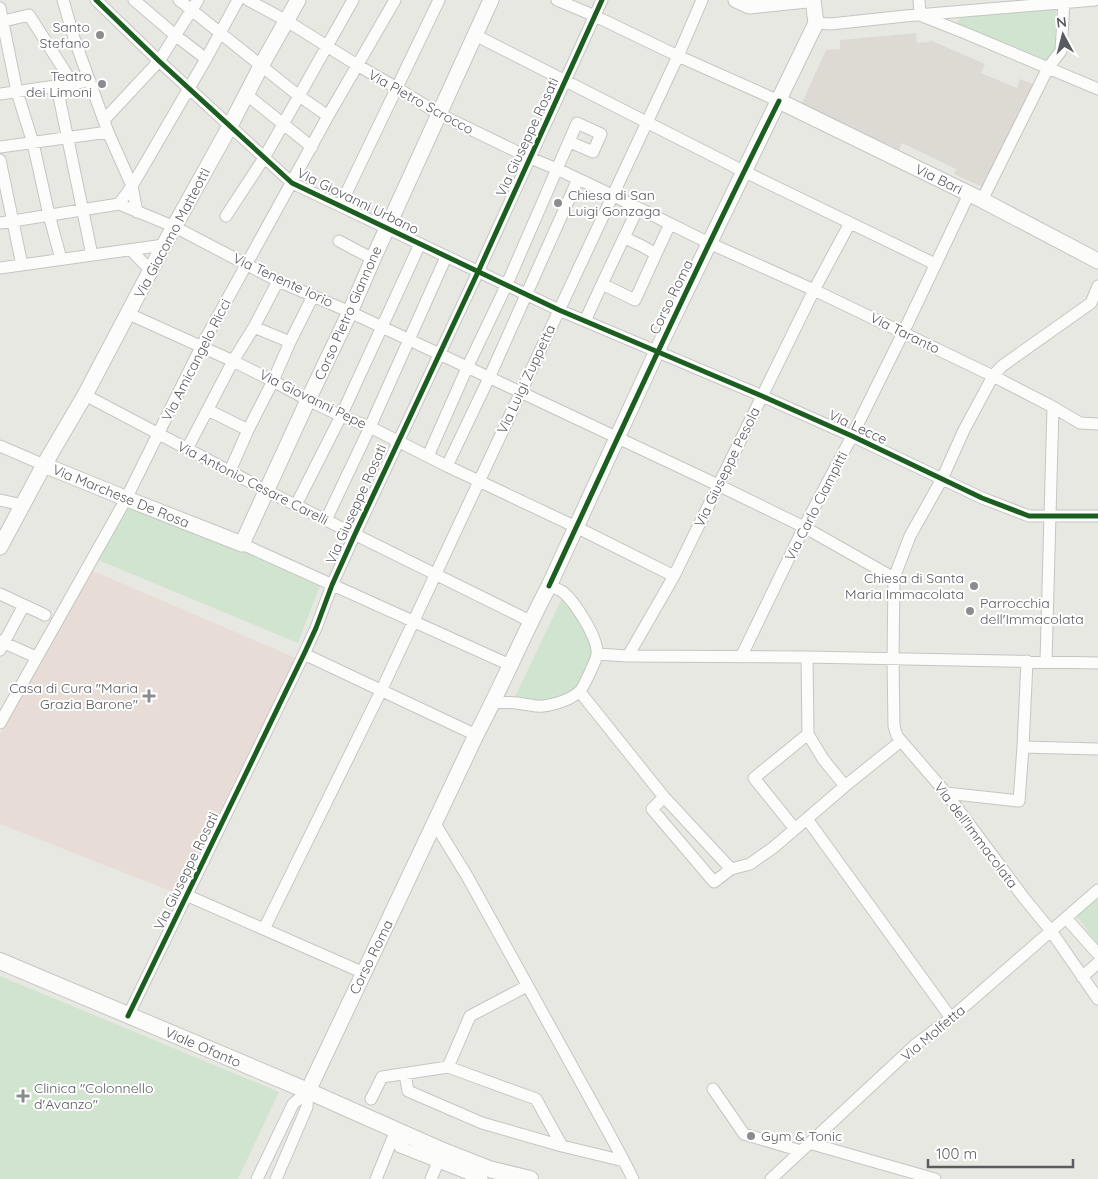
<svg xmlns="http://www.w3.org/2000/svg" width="1098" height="1179" viewBox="0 0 1098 1179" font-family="Quicksand,sans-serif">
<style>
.education{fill:#dcdad2}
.medical{fill:#e8dcd7}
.green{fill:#d0e4d0}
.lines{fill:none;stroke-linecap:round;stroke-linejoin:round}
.minor-casing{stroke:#c5c5c3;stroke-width:13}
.tertiary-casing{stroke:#c5c5c3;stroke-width:17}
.secondary-casing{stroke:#c5c5c4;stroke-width:18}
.minor{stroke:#fcfcfb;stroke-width:11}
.tertiary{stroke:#fcfcfb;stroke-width:15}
.secondary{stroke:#fcfcfb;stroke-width:16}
.cycleway-casing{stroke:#fff;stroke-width:8}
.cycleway{stroke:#1b5e20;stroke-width:5}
.poi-dot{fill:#8b8c8e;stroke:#fff;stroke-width:2}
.labels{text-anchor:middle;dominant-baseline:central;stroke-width:4;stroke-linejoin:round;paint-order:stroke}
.poi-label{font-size:14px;fill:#595b60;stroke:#fff;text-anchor:end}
.street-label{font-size:14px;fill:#595b60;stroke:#fff}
</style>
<rect width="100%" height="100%" fill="#e8e8e3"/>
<!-- education -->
<path class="education" d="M916 33 917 43 929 42 930 40 985 64 981 73 1017 88 1020 79 1033 84 982 187 954 174 956 169 902 143 899 150 886 143 884 145 801 105 826 50 840 49V40Z"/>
<!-- medical -->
<path class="medical" d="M91 570 296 658 178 894 0 824V734Z"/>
<!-- green -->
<path class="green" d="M1056 7 1055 48 1046 61 957 23 960 18Z
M127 503 321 583 298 643 98 560Z
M563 596 579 617 594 652 579 687 562 698 551 702 514 699Z
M1098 898V944L1076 916Z
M0 976 279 1092 238 1179H0Z"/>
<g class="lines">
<defs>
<path id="minor" d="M63 0 74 38 108 132 132 186 137 212
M96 0 159 61 292 183 559 310 762 396 852 436 982 498 1029 516H1098
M134 0 175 35 206 59
M179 0 299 96 328 116
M248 0 287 21 357 65 397 88 439 114 530 158 557 169 612 195 709 243 814 290 993 376 1053 407 1080 423 1098 424
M557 0 595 16 678 56 779 101
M919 0 920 15
M0 8 17 92 33 143 49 215 61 259
M922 16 965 33 1098 89
M0 22 29 15 73 84
M816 23 831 24 905 16 1095 0
M475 35 737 168 935 264
M57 87 92 255
M0 94 90 81
M247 95 312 147
M104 120 159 61 198 0
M0 147 108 132
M0 160 22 265
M982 200 1048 68 1061 51 1064 2
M119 204 132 186 206 59 238 0
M340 206 439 0
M226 216 264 158 353 0
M0 223 119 204 175 227 278 281 350 312 718 485 804 527 894 578
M625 238 642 246 656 254 635 300 602 284 638 208
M339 241 373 259
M131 250 151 271
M656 254 670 224
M0 268 164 245
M1098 286 1091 303 1002 366 993 376 964 430 942 479 910 536 894 578 893 659 894 726 897 736 946 793 1024 898 1051 931 1098 999
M129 314 233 361 273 381 308 400 341 416 370 427 447 466 576 527 674 576
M585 321 602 284
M254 327 290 342
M85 395 267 491 530 621
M208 410 248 430
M0 446 44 465
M187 449 233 361 254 327 278 281
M428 456 467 368 507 284 577 123 601 134 593 152 570 142
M447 466 489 378 578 179
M230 471 248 430 273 381 290 342 313 296
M0 500 23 505
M296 505 341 416 420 244
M326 520 370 427 446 257
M242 544 510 665
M0 594 45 615
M0 641 36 657
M0 650 24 605
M304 654 476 735
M597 654 628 656 807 657 1098 663
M628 656 674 576 814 290 850 223
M741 657 804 527 852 436 903 333 969 194
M807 657 808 734
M1046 661 1053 407
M580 692 664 797 731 869
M494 702C502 703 509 702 517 703 523 704 530 705 536 706 548 707 569 701 579 692 583 689 596 660 597 655 599 639 575 602 563 592 559 589 554 588 549 586
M0 723 126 499 201 347 328 116 395 0
M808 734 823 759 845 786
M1023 747 1098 749
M946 793 1019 801 1023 747 1027 661
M664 797 652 809 714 882 731 869 750 864 774 847 845 786 901 741
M807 819 951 1018
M435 824 467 876 604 1124 624 1161 633 1179
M795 829 754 778 808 734
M186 895 364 973
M1066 918 1098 954
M264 929 381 691 678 56 702 0
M1082 977 1098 963
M128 1016 304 654 316 628 332 585 355 534 478 272 602 0
M448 1067 470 1016 527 986
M405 1074 408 1091 482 1123 562 1146 624 1161
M713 1089 744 1134 801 1151
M371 1099 382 1077 448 1067 536 1099 562 1146
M405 1134 400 1147 482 1179
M809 1143 935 1179
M257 1179 293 1104 308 1091
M276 1179 307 1107 308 1091
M376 1179 396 1130
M431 1179 441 1155
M771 1179 915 1045 951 1018 1098 890"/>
<path id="tertiary" d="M736 0 749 6 807 0
M779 101 982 200 1098 261
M44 465 130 500 242 544 308 400 350 312 373 259 491 0
M0 547 44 465 85 395 164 245 230 126 261 66 298 0
M308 1091 476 735C502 686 523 635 549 586L657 351 816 23 813 0"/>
<path id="secondary" d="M0 961 308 1091 443 1151 489 1169 530 1179"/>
</defs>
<!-- minor casing -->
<use href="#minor" class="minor-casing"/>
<!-- tertiary casing -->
<use href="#tertiary" class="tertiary-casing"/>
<!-- secondary casing -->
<use href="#secondary" class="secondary-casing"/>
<!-- minor -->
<use href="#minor" class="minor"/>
<!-- tertiary -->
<use href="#tertiary" class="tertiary"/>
<!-- secondary -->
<use href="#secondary" class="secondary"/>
<defs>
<path id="cycleway" d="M96 0 159 61 292 183 559 310 762 396 852 436 982 498 1029 516H1098
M549 586C624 424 699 261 779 101
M128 1016 304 654 316 628 332 585 355 534 478 272 602 0"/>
</defs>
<!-- cycleway casing -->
<use href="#cycleway" class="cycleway-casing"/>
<!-- cycleway -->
<use href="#cycleway" class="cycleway"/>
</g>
<!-- markers -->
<g class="poi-dot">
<circle cx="100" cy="35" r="5"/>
<circle cx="102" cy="84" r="5"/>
<circle cx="558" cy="203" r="5"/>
<circle cx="974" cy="586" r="5"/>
<circle cx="970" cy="611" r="5"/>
<path d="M146.5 688.5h5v5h5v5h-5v5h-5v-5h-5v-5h5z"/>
<path d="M20.5 1088.5h5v5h5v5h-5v5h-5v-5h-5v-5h5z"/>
<circle cx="751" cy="1136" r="5"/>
</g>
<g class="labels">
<!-- poi labels -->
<g class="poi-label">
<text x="90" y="27">Santo<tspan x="90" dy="16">Stefano</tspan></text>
<text x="92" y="76">Teatro<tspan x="92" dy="16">dei Limoni</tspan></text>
<text x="568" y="195" text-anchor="start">Chiesa di San<tspan x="568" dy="16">Luigi Gonzaga</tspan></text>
<text x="964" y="578">Chiesa di Santa<tspan x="964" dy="16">Maria Immacolata</tspan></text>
<text x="980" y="603" text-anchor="start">Parrocchia<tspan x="980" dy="16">dell'Immacolata</tspan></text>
<text x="138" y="688">Casa di Cura "Maria<tspan x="138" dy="16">Grazia Barone"</tspan></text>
<text x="34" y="1088" text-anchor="start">Clinica "Colonnello<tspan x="34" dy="16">d'Avanzo"</tspan></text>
<text x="761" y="1136" text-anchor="start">Gym &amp; Tonic</text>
</g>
<!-- street labels -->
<g class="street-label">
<text transform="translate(421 102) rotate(29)">Via Pietro Scrocco</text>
<text transform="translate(527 137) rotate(-65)">Via Giuseppe Rosati</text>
<text transform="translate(939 179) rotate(26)">Via Bari</text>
<text transform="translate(358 201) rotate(26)">Via Giovanni Urbano</text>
<text transform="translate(172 233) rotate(-62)">Via Giacomo Matteotti</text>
<text transform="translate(283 280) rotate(25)">Via Tenente Iorio</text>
<text transform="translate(671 297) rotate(-64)">Corso Roma</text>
<text transform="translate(348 313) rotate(-66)">Corso Pietro Giannone</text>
<text transform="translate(905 333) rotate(26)">Via Taranto</text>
<text transform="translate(196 360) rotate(-63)">Via Amicangelo Ricci</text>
<text transform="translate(526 379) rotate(-65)">Via Luigi Zuppetta</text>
<text transform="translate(313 399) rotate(26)">Via Giovanni Pepe</text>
<text transform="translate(858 427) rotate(25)">Via Lecce</text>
<text transform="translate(727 467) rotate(-64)">Via Giuseppe Pesola</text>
<text transform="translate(253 483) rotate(27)">Via Antonio Cesare Carelli</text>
<text transform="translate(121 496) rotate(22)">Via Marchese De Rosa</text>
<text transform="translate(356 504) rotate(-66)">Via Giuseppe Rosati</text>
<text transform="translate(816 506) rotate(-63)">Via Carlo Ciampitti</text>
<text transform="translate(976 835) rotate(53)">Via dell'Immacolata</text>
<text transform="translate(186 871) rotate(-64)">Via Giuseppe Rosati</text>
<text transform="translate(371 957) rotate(-64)">Corso Roma</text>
<text transform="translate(933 1033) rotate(-40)">Via Molfetta</text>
<text transform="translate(203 1047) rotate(23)">Viale Ofanto</text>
</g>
</g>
<!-- north arrow -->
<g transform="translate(1063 35) rotate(353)" stroke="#ffffff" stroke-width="4" paint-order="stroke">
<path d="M0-4L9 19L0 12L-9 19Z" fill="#595b60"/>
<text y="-8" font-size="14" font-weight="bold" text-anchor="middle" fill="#595b60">N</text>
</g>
<!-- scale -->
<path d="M928 1159v8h145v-8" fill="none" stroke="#595b60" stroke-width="2.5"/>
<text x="936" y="1159" font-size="15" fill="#595b60" stroke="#ffffff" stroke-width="4" paint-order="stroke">100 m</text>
</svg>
